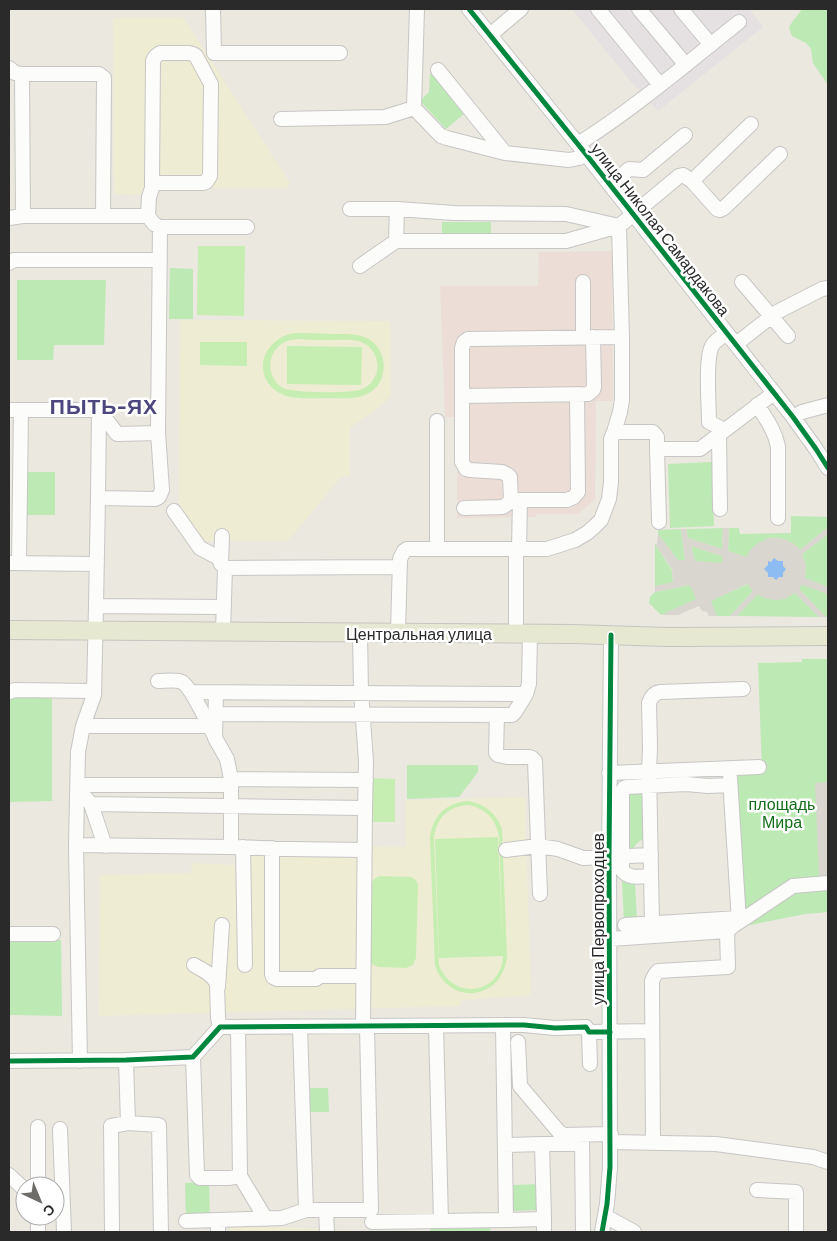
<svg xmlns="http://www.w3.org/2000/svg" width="837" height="1241" viewBox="0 0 837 1241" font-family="Barlow,sans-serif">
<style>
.industrial{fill:#e5e1e2}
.education{fill:#eeecd3}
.medical{fill:#ecded7}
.green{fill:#bde9b5}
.pitch{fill:#c7eeb2;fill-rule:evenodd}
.plaza{fill:#d8d6ce;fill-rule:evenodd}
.water{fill:#8cbcf2}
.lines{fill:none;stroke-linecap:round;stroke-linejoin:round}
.minor-casing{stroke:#c7c6c5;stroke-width:16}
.major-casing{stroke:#c5c4c1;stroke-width:20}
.minor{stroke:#fcfcfa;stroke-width:14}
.major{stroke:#e7e8d2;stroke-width:18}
.cycleway-casing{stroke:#fff;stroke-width:8}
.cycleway{stroke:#00873e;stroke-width:5}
.labels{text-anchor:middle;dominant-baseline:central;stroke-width:5;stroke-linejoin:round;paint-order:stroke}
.street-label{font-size:16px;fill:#2a2a2a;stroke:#fff}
.park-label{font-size:16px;fill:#136e19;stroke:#fff}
.district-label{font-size:21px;font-weight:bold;letter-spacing:1px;fill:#4c467f;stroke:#fff}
</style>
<rect width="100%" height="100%" fill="#eae8df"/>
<!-- industrial -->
<path class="industrial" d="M572 9H749L763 27 658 111 632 83Z"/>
<!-- education -->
<path class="education" d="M183 17 290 183 287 188H164L152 195 114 194 113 18Z
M180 320 390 321 391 395 381 406 350 428V476L341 477 288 541H203L179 507Z
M525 797 531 995 523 996 461 1000 460 1006 99 1016 100 875 191 873 192 863 238 865 237 842 284 845 406 847V800Z
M230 1225 361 1231V1232H230Z"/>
<!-- medical -->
<path class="medical" d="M612 251 613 401H596L595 499 578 514H536V517L457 518V417H445L440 286H538L539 252Z"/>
<!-- green -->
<path class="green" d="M802 9H828V85L813 63 811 49 806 43 792 36 789 28C792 20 798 16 802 9Z
M431 73 444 89 462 106 460 108 464 114 446 129 420 101 429 92 430 74Z
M442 222H491V238H442Z
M170 268 193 269V319H169Z
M17 280H106L104 345H54L53 360H17Z
M712 462 714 526 670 528 668 464Z
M25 472H55V515H25Z
M791 516 828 517V527L800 550C792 541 782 537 769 538L746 557 728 551 729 528H739L740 534 791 533Z
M723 528 722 549 688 538 686 529Z
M681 529 685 560H678L658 534V530Z
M828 534V587L805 578 806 566 802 554Z
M655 544 672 570 673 583 655 586Z
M691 546 722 556V564L695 561Z
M748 584 753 591 730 616H717L710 601Z
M802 584 828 594V617H826L799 589Z
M690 585 697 599 661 615 649 603 650 597 655 592Z
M795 593 819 617 737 616 757 594C773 603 779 599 795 593Z
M802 659H828V912L805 914 745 926 734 772 762 770 758 663 802 662Z
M13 696H52V801L9 802V700Z
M407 765H478V772L459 797 407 799Z
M628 792H646V838C639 841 635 844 632 851H627Z
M622 880H627L632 884H635L637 921 624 922Z
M9 940H61L62 1016 9 1015Z
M308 1088H328L329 1112H309Z
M209 1182 210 1217 186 1218 185 1183Z
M541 1184V1210L512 1211V1185Z
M433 1226H491L490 1232H429Z"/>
<!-- pitch -->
<path class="pitch" d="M198 246H245L244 316 197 315Z
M296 333C308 333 319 333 331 334 351 334 374 332 382 356 385 364 384 374 380 382 376 389 368 395 359 397 350 399 338 398 329 398 316 398 303 399 290 397 285 396 281 394 276 391 250 371 266 336 296 333ZM297 339C309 340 322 340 335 340 343 340 353 339 361 342 368 345 374 350 376 358 378 364 378 371 375 376 373 382 368 387 362 389 352 394 293 393 283 388 268 379 266 357 279 346 284 341 290 340 297 339Z
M200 342H247V366L200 365Z
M287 346 362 347 361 385 287 384Z
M372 778 395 779V822H372Z
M469 801C486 805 496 813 502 829L507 956C503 1000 450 1007 435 966L430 839C432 816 446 802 469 801ZM469 805C486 809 496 819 499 837L503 954 498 837 435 839 439 958 503 956C501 995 452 1001 439 965L434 839C436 818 448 806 469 805Z
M380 876 411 877 416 880 418 885 416 958 413 965 406 968 378 967 372 964 370 960 371 886C372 880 375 878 380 876Z"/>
<!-- plaza -->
<path class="plaza" d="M828 527V534L802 554 806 566 805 578 828 587V594L802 585 799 589 826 617H819L795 593 785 599 776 600 768 599 757 595 737 616H730L753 591 747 584 711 601 717 616H709L707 612 702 611 699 606 678 615H661L696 599 690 585 655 592V586L673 582 672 569 655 544H657L658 534 678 560H685L681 529H686L688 538 722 549 723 528H729L728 551 746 557 751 549 758 543 769 538H778L786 540 794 544 800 550ZM691 546 722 556V563L695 561Z
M828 782V876L819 877 815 783Z"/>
<!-- water -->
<path class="water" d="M774 558 778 561H783V566L786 569 783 573V577H779L776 580 773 577H768V573L764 569 768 565V561L771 562Z"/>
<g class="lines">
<defs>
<path id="minor" d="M213 9 214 53H340
M417 9 414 108 441 136 447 138 505 153
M469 9 585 153 793 417 816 449 828 468
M598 9 660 85
M639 9 686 65
M681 9 711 45
M490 35 521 9
M9 68 15 73 22 74 23 216
M438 70 505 153 569 160 579 158 585 153
M22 74H99L104 78 103 216
M281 119 385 117 414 108
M578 144C635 108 686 64 739 22
M692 181 717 209 720 210 724 208 780 154
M610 185 629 169 643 170 685 135
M350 209H397L454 213 566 214 619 226 679 176 683 175 692 181 751 124
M397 209 396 241H566L619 226 622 337V400L620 412 614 432 611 439V482L609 499 601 520 595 526 587 533 575 540 547 549H407L404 551 400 559 398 633
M148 216 149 197 152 188V183L153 61 155 57 160 53H189L193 54 196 56 211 84 210 176 206 182 203 183H152
M9 218 23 216H148L154 224 160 227H247
M9 263 14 260H160
M360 266 396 241
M583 282V337
M742 282 788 336
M736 344 777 312 822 289 828 288
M462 396 588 394 593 390 594 387 593 337
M757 405C766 418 775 431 778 447V518
M9 410H93C104 415 110 424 117 434L158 433
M793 417 802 412 828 405
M437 421V549
M724 430 709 422C709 406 705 359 712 346 715 340 722 337 727 333
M614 432H653L657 437V449H700L774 393
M719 435 720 509
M657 449 659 522
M98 498 99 412
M511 501 510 477 508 475 502 472 470 470 466 469 462 462V348L464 342 468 339 622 337
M464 508 503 507 511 501 520 500H567L574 497 578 492 577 394
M174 511 200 548 217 557 225 568
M519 549 520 500
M9 563 97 564
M19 563 21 410
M221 564 222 536
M96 606 98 498 155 499 159 497 162 490 158 433 160 227
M223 631 225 568 399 567
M360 632 361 692 366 761 365 808
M516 633V549
M158 681C165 681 176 679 182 682 190 686 208 723 213 733
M9 692 15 690 94 691
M191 692 526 694
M216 714 512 715 515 712 526 694 529 684 530 633
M497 715 496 753 498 755 507 757H529L532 758 535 761 540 894
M83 726H209
M609 773 759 767
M730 778 739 922
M231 779 366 780
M78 785H231
M86 798 91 804 105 846
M91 804 365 808 363 1027
M76 845 231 847V779L227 759 215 738 216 692
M231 847 288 849 365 850
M243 847 245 965
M272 848V974L273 977 277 979H316L320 976H363
M506 850 538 846 558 849 583 858 651 855
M651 876C641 876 629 880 622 870V793L624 788 627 787 686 784 708 786 730 785
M652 923 649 771 650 748 649 703C651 697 654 693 660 692L743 689
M625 925 739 918
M9 934H53
M610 939 727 931 733 926 793 886 828 883
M194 965C203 970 212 974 217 984L218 1018 220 1027
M218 987 222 925
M436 1026 441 1221
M300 1027 306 1210
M589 1032 590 1064
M518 1042 520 1086 559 1132 564 1135 611 1134
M193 1057 197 1175 200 1178H230L240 1176 238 1027
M9 1061 126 1060 193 1057 220 1027 524 1025 555 1028 586 1027 589 1032 652 1031
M80 1061 76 845 78 752 83 726 94 695 96 606 224 607
M128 1123 159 1125 161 1232
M60 1129 64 1232
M582 1136 583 1232
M611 1142 716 1144 813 1157 828 1162
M653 1143 652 981C654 976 655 974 658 971L728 967 727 931
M505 1145 542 1144
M9 1175 25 1190
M240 1176 266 1219
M38 1186V1127
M757 1190 796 1192V1232
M326 1210 327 1232
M38 1216V1232
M605 1216 634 1232
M544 1219V1232
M506 1220 544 1219 542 1144H581
M186 1221 218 1220
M372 1222 506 1220 503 1026
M112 1232 111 1126 128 1123 126 1060
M218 1232V1220L282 1218 306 1210H371L367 1027
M602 1232 607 1204 610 1167 609 857 611 635"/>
<path id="major" d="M9 630 573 634 667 637 828 636"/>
</defs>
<!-- minor casing -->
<use href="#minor" class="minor-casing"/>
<!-- major casing -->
<use href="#major" class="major-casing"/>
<!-- minor -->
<use href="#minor" class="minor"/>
<!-- major -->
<use href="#major" class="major"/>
<defs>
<path id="cycleway" d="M469 9 585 153 793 417 816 449 828 468
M9 1061 126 1060 193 1057 220 1027 524 1025 555 1028 586 1027 589 1032H610
M602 1232 607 1204 610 1167 609 857 611 635"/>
</defs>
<!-- cycleway casing -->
<use href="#cycleway" class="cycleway-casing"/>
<!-- cycleway -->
<use href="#cycleway" class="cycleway"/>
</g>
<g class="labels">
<!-- street labels -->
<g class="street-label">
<text transform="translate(661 229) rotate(52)">улица Николая Самардакова</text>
<text x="419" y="633">Центральная улица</text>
<text transform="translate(597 919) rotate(-90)">улица Первопроходцев</text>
</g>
<!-- park labels -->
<g class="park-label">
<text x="782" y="803">площадь<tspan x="782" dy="18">Мира</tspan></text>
</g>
<!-- district labels -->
<g class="district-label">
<text x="104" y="405">ПЫТЬ-ЯХ</text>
</g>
</g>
<!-- border -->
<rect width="837" height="1241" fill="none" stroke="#2a2a2a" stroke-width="20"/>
<!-- north arrow -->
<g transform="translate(40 1201) rotate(136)"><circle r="24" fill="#ffffff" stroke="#aaaaaa"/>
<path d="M0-4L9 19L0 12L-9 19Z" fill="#6d6c69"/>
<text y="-8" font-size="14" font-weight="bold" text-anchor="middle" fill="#2a2a2a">С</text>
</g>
</svg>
